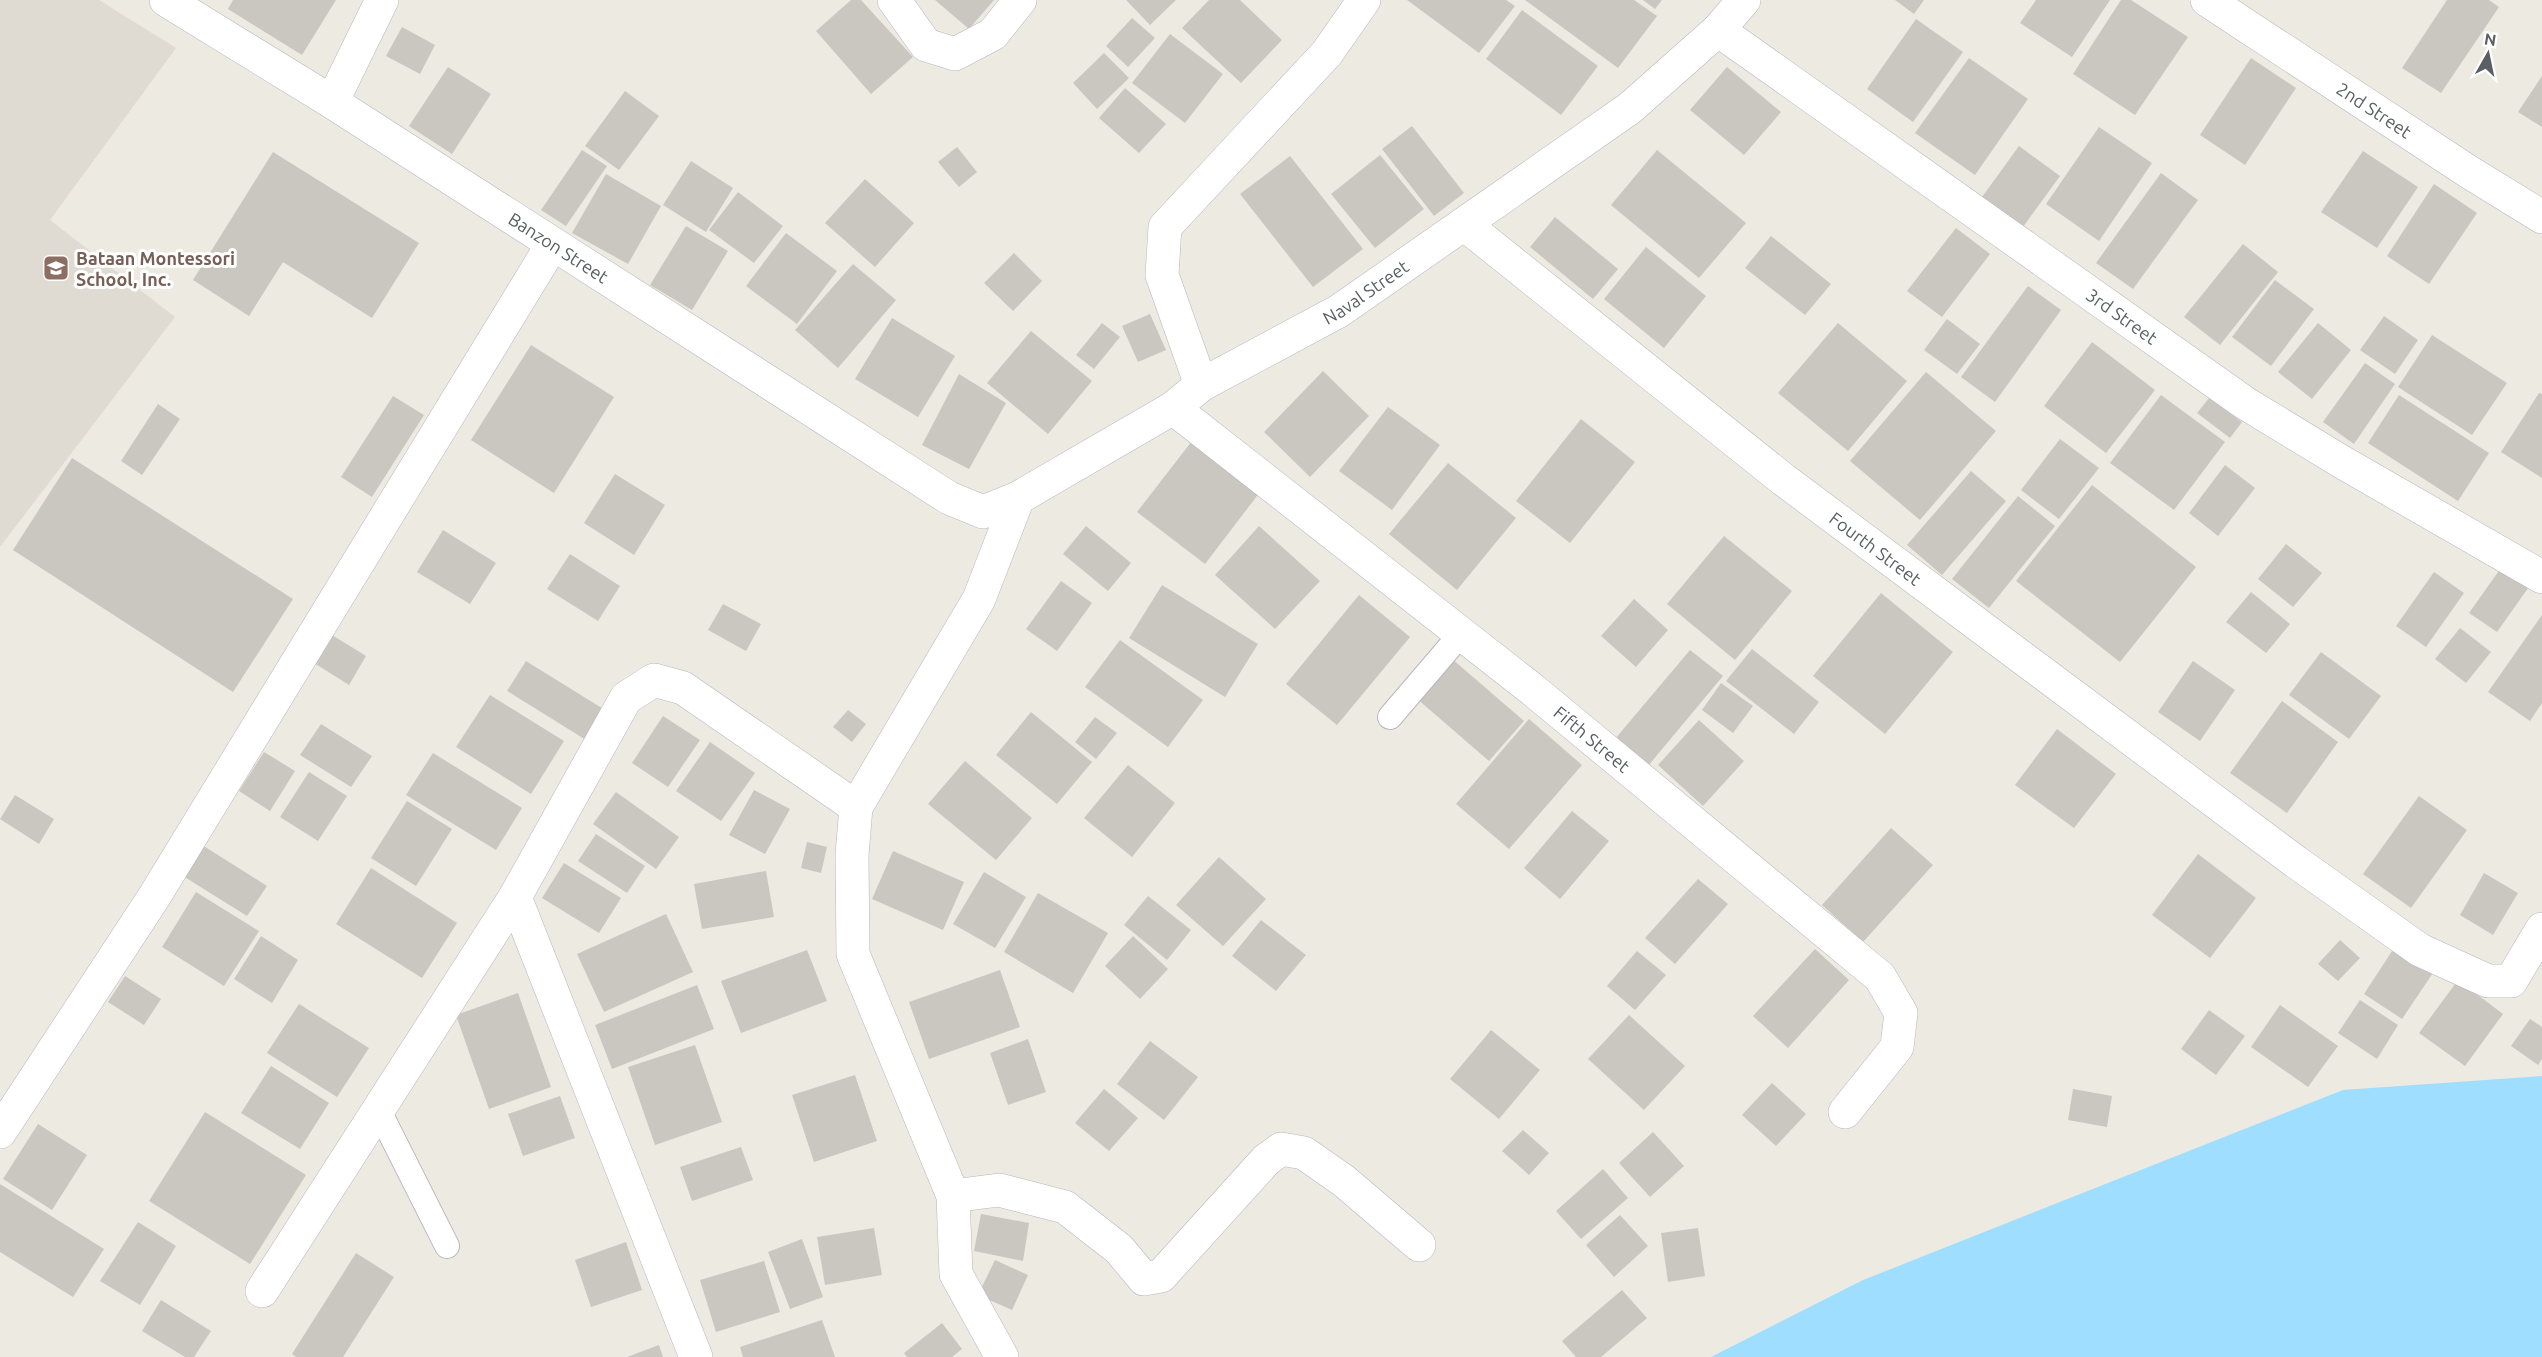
<svg xmlns="http://www.w3.org/2000/svg" width="2542" height="1357" viewBox="0 0 2542 1357" font-family="Ubuntu,sans-serif">
<style>
.education{fill:#dfdbd2}
.water{fill:#a0deff}
.building{fill:#cac7c1}
.lines{fill:none;stroke-linecap:round;stroke-linejoin:round}
.lane-casing{stroke:#b4b8bd;stroke-width:26}
.street-casing{stroke:#b4b8bd;stroke-width:34}
.secondary-casing{stroke:#b5babf;stroke-width:34}
.lane{stroke:#fff;stroke-width:24}
.street{stroke:#fff;stroke-width:33}
.secondary{stroke:#fff;stroke-width:33}
.labels{text-anchor:middle;dominant-baseline:central;stroke-width:6;stroke-linejoin:round;paint-order:stroke}
.street-label{font-size:18px;fill:#5a5f63;stroke:#fff}
.education-label{font-size:18px;font-weight:bold;fill:#785e54;stroke:#fff;text-anchor:start}
</style>
<rect width="100%" height="100%" fill="#edeae1"/>
<!-- education -->
<path class="education" d="M0 0H99L176 48 50 220 175 317 0 547Z"/>
<!-- water -->
<path class="water" d="M2542 1076V1357H1711L1863 1280 2343 1090Z"/>
<!-- building -->
<path class="building" d="M233 0H336L302 55 228 9Z
M851 0H861L913 57 871 94 816 31Z
M935 0H994L969 29Z
M1126 0H1176L1150 25Z
M1209 0H1240L1282 40 1241 83 1182 28Z
M1407 0H1506L1515 6 1479 53Z
M1525 0H1634L1657 16 1618 68Z
M1643 0H1662L1655 9Z
M1895 0H1924L1914 14Z
M2036 0H2110L2072 57 2020 23Z
M2121 0H2131L2188 37 2135 115 2073 74Z
M2447 0H2489L2499 7 2441 93 2402 68Z
M1522 10 1598 66 1561 115 1486 59Z
M1132 18 1155 38 1128 67 1106 46Z
M1916 19 1963 52 1913 122 1867 89Z
M402 27 435 45 420 74 386 56Z
M1170 34 1223 74 1185 123 1132 83Z
M1104 53 1129 78 1097 109 1073 83Z
M1969 58 2028 99 1975 175 1915 133Z
M2251 58 2296 88 2245 165 2200 135Z
M448 67 491 94 452 154 409 126Z
M1727 67 1781 112 1744 155 1690 110Z
M2542 76V127L2518 112Z
M1125 88 1166 124 1139 153 1099 118Z
M625 91 659 116 619 170 585 146Z
M1412 126 1464 193 1434 216 1382 149Z
M2099 127 2152 163 2099 241 2046 204Z
M2019 146 2060 176 2023 227 1982 197Z
M957 147 977 172 959 187 938 162Z
M582 150 607 166 566 226 541 210Z
M1657 150 1746 223 1699 278 1611 205Z
M2363 151 2418 187 2377 248 2321 212Z
M273 152 419 243 372 318 283 262 249 316 193 280Z
M1380 155 1424 209 1375 248 1331 194Z
M1290 156 1363 249 1313 287 1240 194Z
M691 161 733 188 706 232 663 205Z
M2161 173 2198 200 2133 289 2096 263Z
M606 174 661 206 628 264 572 233Z
M865 179 914 223 875 267 825 223Z
M2434 184 2477 213 2429 284 2387 256Z
M738 192 783 226 754 263 709 230Z
M1555 217 1618 269 1593 299 1530 247Z
M686 226 728 251 692 310 650 285Z
M1956 228 1990 254 1942 317 1907 291Z
M786 233 837 271 797 324 746 286Z
M1771 236 1831 284 1805 315 1745 268Z
M2243 244 2278 272 2220 345 2184 317Z
M1646 247 1706 296 1664 348 1604 299Z
M1014 253 1042 281 1013 311 984 283Z
M853 264 896 300 838 368 795 330Z
M2275 280 2314 309 2271 366 2232 337Z
M2028 286 2061 310 1995 402 1961 377Z
M1150 314 1166 350 1138 362 1122 326Z
M2384 316 2418 340 2395 374 2360 350Z
M892 318 955 356 918 417 855 379Z
M1947 319 1980 344 1957 374 1924 350Z
M1102 323 1120 337 1094 369 1076 355Z
M1838 323 1907 381 1848 451 1778 393Z
M2318 323 2351 350 2312 399 2278 372Z
M1031 331 1092 381 1048 434 987 383Z
M2432 335 2507 383 2472 435 2398 387Z
M2092 342 2155 390 2106 453 2044 406Z
M531 345 614 397 554 493 471 440Z
M2365 363 2395 384 2354 444 2323 422Z
M1323 371 1369 416 1310 477 1264 432Z
M1926 372 1996 431 1920 520 1850 461Z
M959 374 1006 403 969 469 922 445Z
M2539 393 2542 394V478L2501 452Z
M2161 395 2225 442 2174 510 2110 463Z
M2399 395 2489 453 2458 501 2368 443Z
M393 396 424 415 372 497 341 477Z
M2209 398 2242 422 2230 438 2197 413Z
M158 404 180 419 142 475 121 461Z
M1388 407 1440 445 1392 510 1339 471Z
M1581 419 1635 462 1570 543 1516 501Z
M2060 439 2099 468 2059 519 2021 490Z
M1192 441 1260 492 1205 564 1137 512Z
M72 458 293 599 233 692 13 550Z
M1448 463 1516 518 1457 590 1389 534Z
M2225 465 2255 488 2218 536 2189 513Z
M1971 471 2006 501 1942 575 1907 545Z
M615 474 665 505 634 555 584 523Z
M2092 485 2196 567 2120 662 2016 581Z
M2018 496 2055 526 1989 608 1952 579Z
M1086 526 1131 563 1108 591 1063 554Z
M1259 526 1320 581 1275 629 1215 575Z
M443 530 496 563 470 604 417 572Z
M1724 536 1792 591 1735 660 1667 604Z
M2286 544 2322 573 2293 607 2258 579Z
M570 554 620 586 598 621 547 589Z
M2503 565 2531 584 2497 632 2469 613Z
M2434 572 2464 593 2426 647 2396 626Z
M1061 581 1092 603 1057 651 1026 629Z
M1162 585 1258 644 1225 697 1129 638Z
M2251 592 2290 624 2266 653 2226 622Z
M1881 593 1953 652 1885 734 1813 676Z
M1359 595 1410 637 1337 725 1286 684Z
M1634 599 1668 630 1636 667 1601 636Z
M723 604 761 624 746 651 708 630Z
M2542 615V703L2530 721 2488 692Z
M2460 628 2491 652 2466 683 2435 659Z
M332 635 366 656 349 685 314 663Z
M1120 640 1203 700 1168 747 1085 687Z
M1752 649 1819 702 1794 734 1726 681Z
M1690 650 1723 676 1648 766 1615 739Z
M2321 652 2381 696 2349 739 2289 695Z
M1451 658 1524 721 1489 761 1416 698Z
M526 661 605 710 586 740 507 691Z
M2193 661 2235 690 2200 741 2158 712Z
M1721 683 1753 706 1733 733 1702 710Z
M490 695 564 741 531 794 456 747Z
M2282 701 2338 742 2287 813 2230 773Z
M848 710 866 724 852 742 833 727Z
M1031 712 1092 762 1057 804 996 755Z
M663 716 700 740 668 787 632 763Z
M1095 717 1117 733 1096 759 1075 742Z
M1529 719 1582 765 1509 849 1456 804Z
M1699 720 1744 761 1703 806 1658 765Z
M321 724 372 756 351 787 300 755Z
M2057 729 2116 774 2074 828 2015 785Z
M710 742 755 773 721 821 676 791Z
M264 752 295 771 270 811 239 791Z
M433 753 522 808 496 850 406 795Z
M965 761 1032 818 996 860 928 804Z
M1128 765 1175 803 1132 857 1084 818Z
M309 772 347 796 318 841 280 817Z
M754 790 790 809 765 854 729 835Z
M616 792 679 837 656 869 593 824Z
M15 795 54 819 39 844 0 819Z
M2419 796 2467 830 2411 908 2363 874Z
M407 801 452 829 416 886 371 858Z
M1572 811 1609 841 1560 899 1524 868Z
M1891 828 1933 865 1863 942 1822 905Z
M596 834 645 866 627 893 578 861Z
M807 842 827 847 821 873 801 868Z
M202 845 267 886 247 916 183 876Z
M893 851 964 882 943 930 872 899Z
M2198 854 2256 898 2210 958 2152 915Z
M1219 857 1266 899 1223 946 1176 905Z
M564 863 621 898 599 933 542 898Z
M371 868 457 923 422 978 336 924Z
M766 871 774 917 702 929 694 884Z
M984 872 1026 897 995 948 953 924Z
M2484 873 2518 893 2493 935 2460 915Z
M1698 879 1728 904 1675 964 1645 938Z
M196 892 259 931 224 986 162 947Z
M1038 893 1108 933 1073 993 1004 952Z
M1148 896 1191 930 1167 960 1124 925Z
M666 914 693 972 604 1012 577 954Z
M1261 920 1306 955 1276 991 1232 956Z
M261 936 298 960 272 1003 234 979Z
M1133 936 1168 969 1140 999 1105 966Z
M2340 940 2360 958 2338 981 2318 964Z
M2398 942 2437 967 2402 1019 2364 994Z
M1815 949 1849 980 1788 1048 1753 1016Z
M807 950 827 1001 741 1033 721 981Z
M1637 951 1666 975 1635 1010 1607 986Z
M1000 970 1020 1027 929 1059 909 1002Z
M125 976 161 999 144 1025 108 1002Z
M2458 980 2503 1014 2465 1066 2419 1033Z
M697 985 714 1029 612 1069 595 1025Z
M518 993 551 1087 489 1109 456 1015Z
M2360 1000 2398 1025 2377 1059 2338 1033Z
M299 1004 369 1048 337 1097 267 1053Z
M2280 1005 2338 1046 2308 1087 2251 1047Z
M2209 1010 2245 1036 2216 1075 2181 1049Z
M1629 1015 1685 1066 1644 1110 1588 1059Z
M2530 1019 2542 1027V1059L2538 1065 2511 1046Z
M1491 1030 1540 1070 1499 1119 1450 1079Z
M1028 1039 1046 1092 1008 1105 990 1053Z
M1150 1041 1198 1077 1164 1120 1117 1084Z
M695 1045 722 1122 655 1145 628 1067Z
M271 1066 329 1103 300 1149 241 1113Z
M855 1075 877 1141 814 1162 792 1095Z
M1772 1083 1806 1114 1776 1146 1742 1115Z
M1104 1089 1138 1118 1109 1151 1075 1123Z
M2073 1089 2112 1096 2107 1127 2068 1120Z
M560 1096 575 1138 523 1156 508 1114Z
M205 1112 306 1175 250 1264 149 1201Z
M38 1124 87 1155 52 1210 3 1179Z
M1523 1130 1549 1153 1529 1175 1502 1151Z
M1653 1132 1684 1166 1650 1197 1619 1163Z
M741 1147 753 1180 692 1201 680 1167Z
M1603 1169 1628 1198 1581 1239 1556 1211Z
M0 1184 104 1249 73 1297 0 1252Z
M981 1214 1029 1223 1023 1261 974 1251Z
M1620 1215 1648 1246 1614 1277 1586 1245Z
M138 1222 176 1246 140 1305 100 1281Z
M874 1228 882 1275 825 1285 817 1237Z
M1698 1228 1705 1276 1668 1282 1661 1233Z
M802 1239 823 1297 790 1309 768 1252Z
M626 1242 642 1290 591 1307 575 1260Z
M356 1253 394 1277 343 1357H296L292 1354Z
M995 1260 1028 1275 1012 1310 978 1295Z
M764 1261 780 1312 716 1332 700 1280Z
M1622 1290 1647 1318 1601 1357H1576L1562 1341Z
M161 1300 211 1331 194 1357H185L142 1331Z
M822 1320 835 1357H743L740 1347Z
M942 1323 962 1349 952 1357H907L904 1353Z
M659 1345 663 1357H627Z"/>
<g class="lines">
<defs>
<path id="lane" d="M1390 717 1461 634
M378 1109 447 1246"/>
<g id="street">
<path d="M894 0 926 45 955 54 993 34 1020 0"/>
<path id="s1" d="M2207 0 2469 172 2542 217"/>
<path id="s2" d="M1718 30 2245 403 2342 462 2542 577"/>
<path d="M332 102 382 0"/>
<path id="s3" d="M1464 224 1784 480 2296 862 2420 950 2488 981H2511L2542 929"/>
<path d="M1201 385 1162 275 1165 227 1327 53 1364 0"/>
<path id="s4" d="M1173 408 1533 690 1880 977 1901 1013 1897 1047 1845 1112"/>
<path d="M515 897 696 1357"/>
<path d="M0 1132 154 897 552 245"/>
<path d="M953 1196 999 1190 1065 1207 1119 1249 1144 1279 1161 1276 1266 1160 1281 1149 1304 1153 1344 1181 1419 1245"/>
<path d="M262 1291 515 897 626 698 654 680 683 688 856 807"/>
<path d="M1002 1357 956 1274 953 1196 853 954 852 855 856 807 979 599 1018 498"/>
</g>
<g id="secondary">
<path id="s5" d="M166 0 332 102 949 498 983 512 1018 498 1173 408 1201 385 1339 311 1630 108 1718 30 1744 0"/>
</g>
</defs>
<!-- lane casing -->
<use href="#lane" class="lane-casing"/>
<!-- street casing -->
<use href="#street" class="street-casing"/>
<!-- secondary casing -->
<use href="#secondary" class="secondary-casing"/>
<!-- lane -->
<use href="#lane" class="lane"/>
<!-- street -->
<use href="#street" class="street"/>
<!-- secondary -->
<use href="#secondary" class="secondary"/>
</g>
<!-- icons -->
<defs>
<symbol id="school-square" viewBox="-11 -11 22 22"><rect x="-9" y="-9" width="18" height="18" rx="4" fill="#8d6e63" stroke="#fff"/><path d="M0-5L7-2L0 1L-7-2ZM-4 1L0 2.5L4 1V4Q0 6-4 4Z" fill="#fff"/></symbol>
</defs>
<g fill-rule="evenodd">
<use href="#school-square" x="41" y="253" width="30" height="30"/>
</g>
<g class="labels">
<!-- street labels -->
<g class="street-label">
<text stroke="none"><textPath href="#s1" startOffset="200">2nd Street</textPath></text>
<text stroke="none"><textPath href="#s5" startOffset="464">Banzon Street</textPath></text>
<text stroke="none"><textPath href="#s5" startOffset="1407">Naval Street</textPath></text>
<text stroke="none"><textPath href="#s2" startOffset="495">3rd Street</textPath></text>
<text stroke="none"><textPath href="#s3" startOffset="524">Fourth Street</textPath></text>
<text stroke="none"><textPath href="#s4" startOffset="534">Fifth Street</textPath></text>
</g>
<!-- education labels -->
<g class="education-label">
<text x="76" y="258">Bataan Montessori<tspan x="76" dy="21">School, Inc.</tspan></text>
</g>
</g>
<!-- north arrow -->
<g transform="translate(2488 54) rotate(9)" stroke="#ffffff" stroke-width="4.5" paint-order="stroke">
<path d="M0-4.5L10 22L0 15L-10 22Z" fill="#5a5f63"/>
<text y="-9" font-size="16" font-weight="bold" text-anchor="middle" fill="#5a5f63">N</text>
</g>
</svg>
